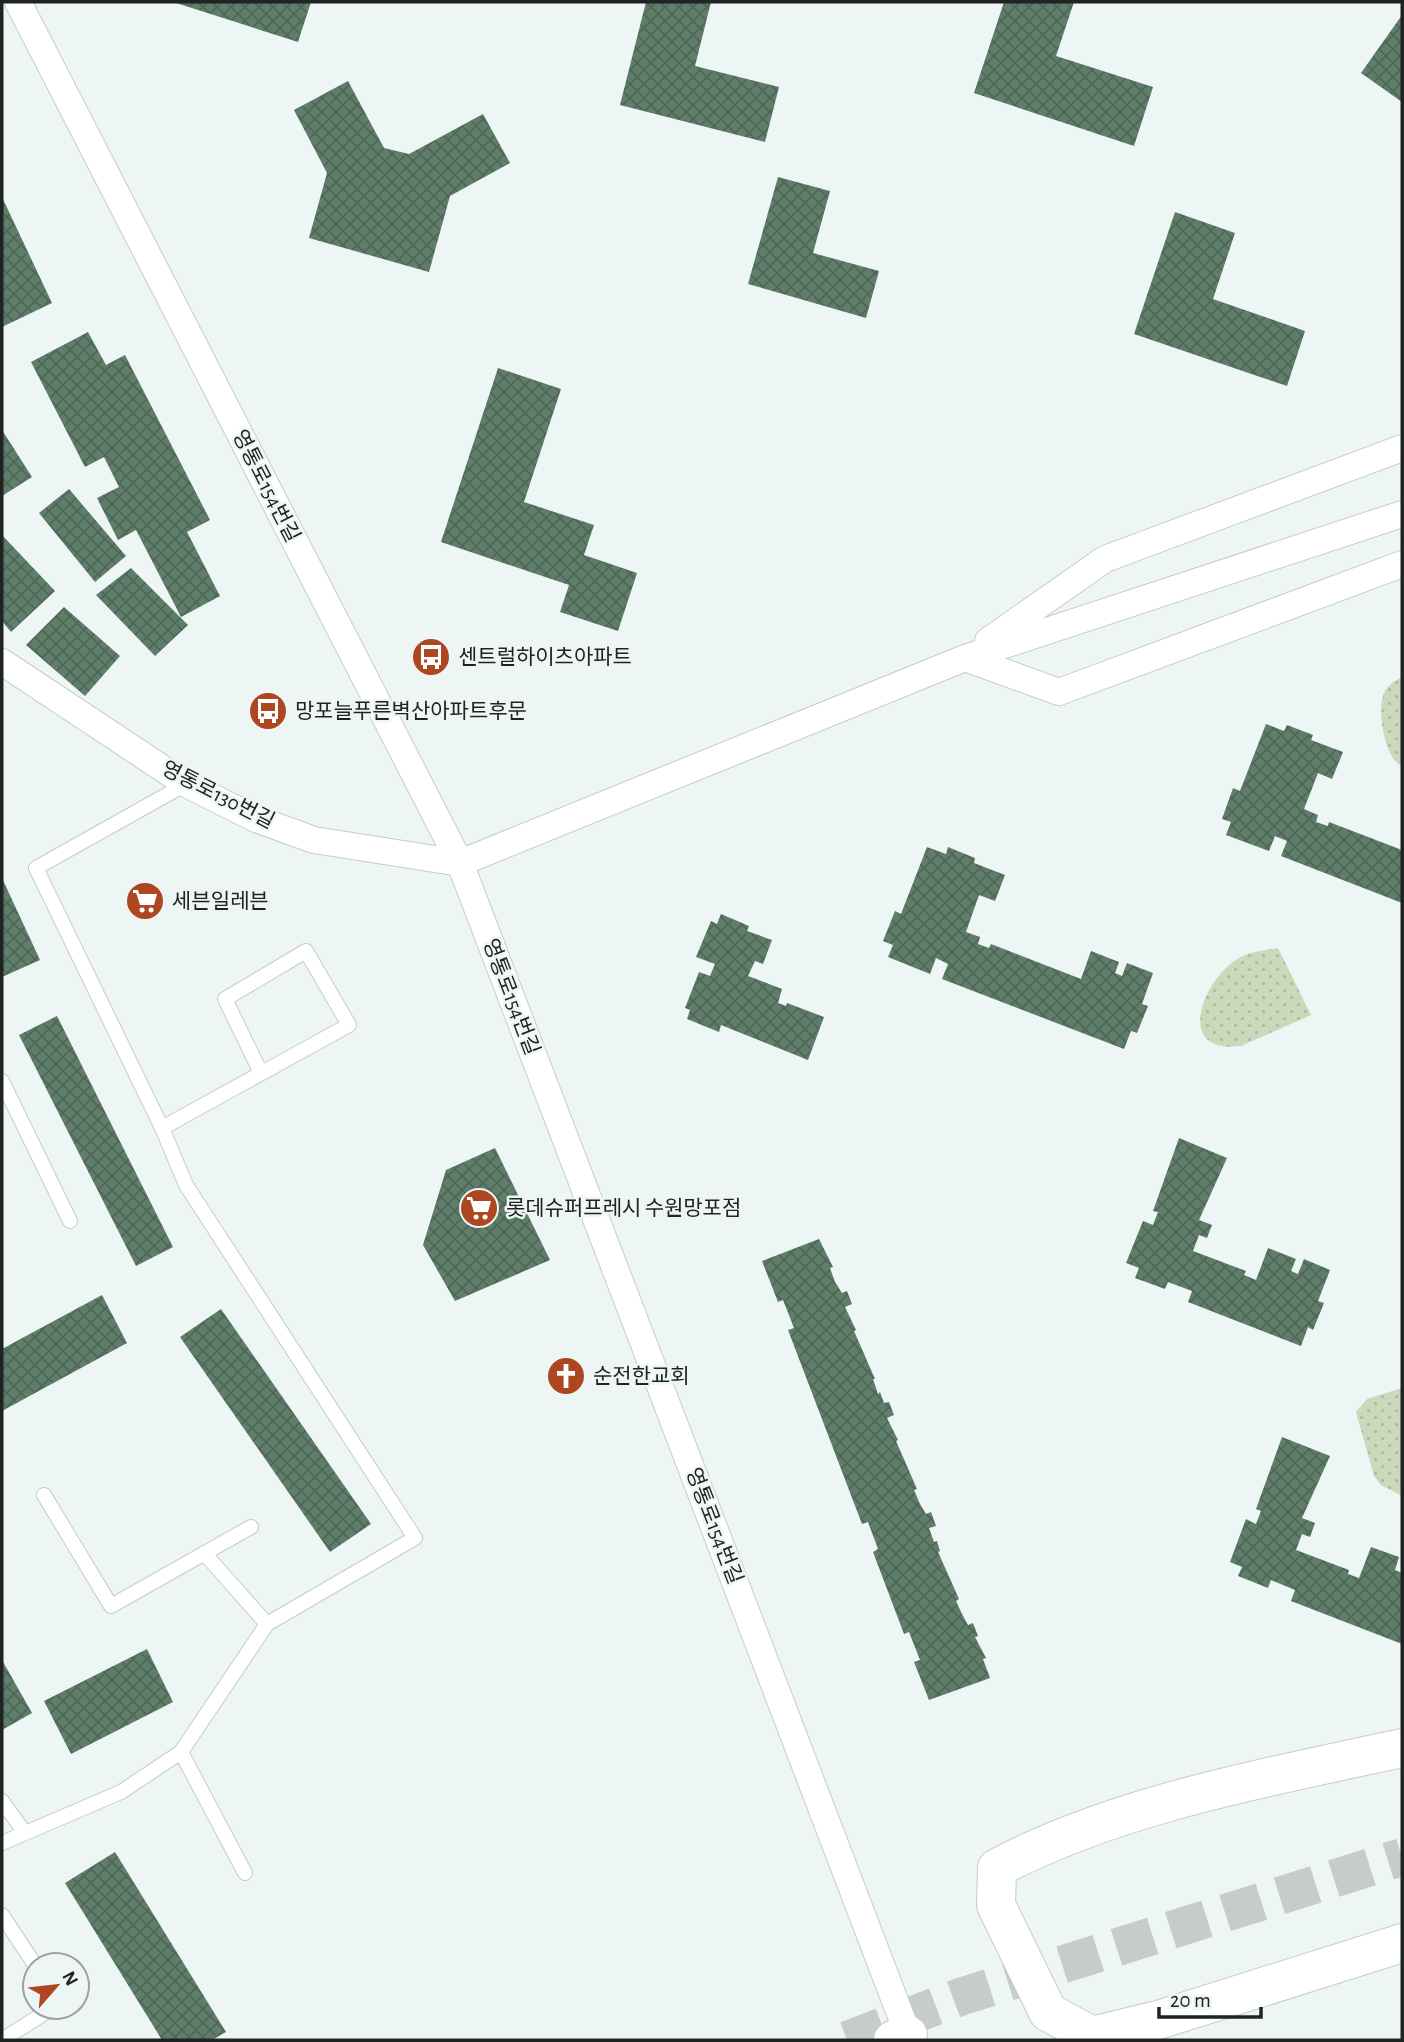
<svg xmlns="http://www.w3.org/2000/svg" width="1404" height="2042" viewBox="0 0 1404 2042" font-family="'Alegreya Sans','Noto Sans KR',sans-serif">
<style>
.green{fill:url(#green-dots)}
.building{fill:url(#building-cross-hatch)}
.lines{fill:none;stroke-linecap:round;stroke-linejoin:round}
.highway-tunnel{stroke:#c5cccb;stroke-width:38;stroke-dasharray:38 19;stroke-linecap:butt}
.lane-casing{stroke:#c5cccb;stroke-width:16}
.street-casing{stroke:#c5cccb;stroke-width:28}
.highway-casing{stroke:#c5cccb;stroke-width:40}
.lane{stroke:#fff;stroke-width:14}
.street{stroke:#fff;stroke-width:26}
.highway{stroke:#fff;stroke-width:38}
.labels{text-anchor:middle;dominant-baseline:central;stroke-width:5;stroke-linejoin:round;paint-order:stroke}
.street-label{font-size:21px;fill:#202323;stroke:#eef6f5}
.poi-label{font-size:21px;fill:#202323;stroke:#eef6f5;text-anchor:start}
</style>
<defs>
<pattern id="green-dots" width="8" height="8" patternUnits="userSpaceOnUse" patternTransform="scale(1.75)"><rect width="8" height="8" fill="#cbd8ba"/><path d="M2 2h.1M6 6h.1" fill="none" stroke="#aeb9a0" stroke-width="1.8" stroke-linecap="round"/></pattern>
<pattern id="building-cross-hatch" width="8" height="8" patternUnits="userSpaceOnUse" patternTransform="scale(1.75)"><rect width="8" height="8" fill="#5f7e6a"/><path d="M0 0l8 8M0 8l8-8" fill="none" stroke="#4e6757"/></pattern>
</defs>
<rect width="100%" height="100%" fill="#eef6f5"/>
<!-- green -->
<path class="green" d="M1402 677V766C1384 759 1376 707 1385 691 1389 684 1396 680 1402 677Z
M1278 948 1311 1015 1241 1046C1171 1056 1204 972 1245 955 1255 951 1267 950 1278 948Z
M1402 1388V1496L1381 1485 1374 1476 1356 1412 1367 1399Z"/>
<!-- building -->
<path class="building" d="M173 2H311L298 42Z
M646 2H711L695 66 779 87 765 142 620 105Z
M1004 2H1074L1056 56 1153 87 1134 146 974 93Z
M1402 15V102L1361 73Z
M348 81 384 148 409 154 483 114 510 163 450 196 429 272 309 238 327 173 294 110Z
M778 177 830 191 813 253 879 271 866 318 748 284Z
M2 197 52 303 2 327Z
M1175 212 1235 233 1213 299 1305 331 1287 386 1134 334Z
M88 332 106 365 125 355 210 520 187 532 220 596 181 617 136 530 118 540 97 498 119 487 104 457 85 467 31 362Z
M498 368 561 389 524 502 594 525 584 555 637 573 618 631 560 612 569 585 441 542Z
M2 430 32 477 2 496Z
M69 489 126 556 95 582 39 513Z
M2 535 55 591 11 632 2 621Z
M131 568 188 625 155 656 96 595Z
M64 607 120 656 85 696 26 645Z
M1266 724 1284 731 1287 725 1313 735 1311 740 1343 752 1332 779 1318 773 1304 809 1318 815 1316 822 1328 826 1329 822 1402 850V903L1281 856 1287 841 1275 836 1269 851 1226 835 1231 822 1222 819 1233 788 1240 791Z
M927 847 946 854 948 847 975 858 974 863 1005 875 995 901 979 895 966 932 980 937 978 944 989 948 991 944 1081 979 1091 951 1119 962 1115 973 1122 976 1127 963 1153 973 1142 1004 1148 1006 1137 1033 1131 1031 1124 1049 942 979 948 964 936 958 930 974 888 957 893 945 883 941 895 911 901 914Z
M2 878 40 960 2 977Z
M721 914 749 926 747 931 772 940 763 964 755 961 748 976 782 989 778 1003 786 1006 787 1003 824 1017 808 1060 721 1025 719 1032 687 1019 690 1010 685 1008 699 972 710 976 715 964 696 957 711 921 717 924Z
M57 1016 173 1247 136 1266 19 1035Z
M1179 1138 1227 1158 1199 1220 1212 1225 1207 1238 1199 1235 1193 1251 1246 1271 1244 1275 1256 1280 1268 1248 1296 1259 1291 1271 1298 1274 1304 1259 1330 1270 1318 1301 1324 1303 1313 1330 1308 1327 1301 1346 1188 1302 1192 1291 1168 1282 1165 1289 1135 1278 1139 1268 1126 1263 1143 1221 1153 1225 1158 1212 1153 1211Z
M495 1148 550 1260 455 1301 423 1245 446 1170Z
M819 1239 833 1267 830 1268 835 1282 842 1293 847 1291 852 1304 845 1307 856 1330 854 1331 875 1379H873L878 1394 880 1392 884 1403 889 1402 894 1415 887 1418 898 1440 896 1441 917 1489 914 1490 920 1504 926 1514 931 1512 936 1526 929 1528 934 1542 937 1541 940 1551 938 1552 959 1599 956 1601 962 1614 968 1625 973 1623 978 1636 975 1637 986 1658 983 1659 990 1678 929 1700 914 1662 920 1660 909 1632 904 1634 873 1552 878 1549 868 1522 862 1524 788 1330 794 1328 783 1300 778 1302 762 1261Z
M102 1295 127 1343 2 1411V1349Z
M221 1309 371 1524 330 1552 180 1337Z
M1282 1437 1330 1456 1302 1518 1315 1523 1310 1537 1302 1534 1296 1550 1349 1570 1348 1574 1359 1578 1371 1547 1399 1557 1395 1570 1402 1573V1644L1291 1601 1295 1590 1271 1580 1268 1588 1238 1576 1242 1567 1230 1562 1246 1519 1256 1524 1261 1511 1256 1509Z
M147 1649 173 1702 71 1754 44 1701Z
M2 1660 32 1713 2 1730Z
M115 1852 226 2032 212 2040H162L65 1883Z"/>
<g class="lines">
<!-- highway-tunnel -->
<path class="highway-tunnel" d="M847 2040 963 1996 1402 1857"/>
<defs>
<path id="lane" d="M2 1081 70 1221
M162 1128 349 1025 306 951 225 999 261 1073
M44 1495 111 1606 251 1527
M204 1553 267 1624
M181 1752 245 1873
M2 1801 25 1833
M2 1843 121 1792 181 1752 267 1624 415 1538 186 1185 162 1128 36 868 186 784
M2 1915 35 1965
M2 2040 54 2007"/>
<path id="street" d="M18 2 460 863 910 2040
M988 641 1105 559 1402 448
M965 658 1059 692 1402 564
M2 662 186 784 256 819 314 840 460 863 965 658 1402 514"/>
<path id="highway" d="M1402 1748C1269 1777 1118 1804 997 1868L996 1905 1048 2012 1092 2036 1158 2020 1402 1943
M893 2040 908 2035"/>
</defs>
<!-- lane casing -->
<use href="#lane" class="lane-casing"/>
<!-- street casing -->
<use href="#street" class="street-casing"/>
<!-- highway casing -->
<use href="#highway" class="highway-casing"/>
<!-- lane -->
<use href="#lane" class="lane"/>
<!-- street -->
<use href="#street" class="street"/>
<!-- highway -->
<use href="#highway" class="highway"/>
</g>
<!-- icons -->
<defs>
<symbol id="bus-disc" viewBox="-11 -11 22 22"><circle r="9.5" fill="#ad4621" stroke="#eef6f5"/><path d="M-5-6H5V4H4V6H2V4H-2V6H-4V4H-5ZM-3.5-4V0h7V-4ZM-3.5 1.2v1.5H-2V1.2ZM2 1.2v1.5H3.5V1.2Z" fill="#fff"/></symbol>
<symbol id="supermarket-disc" viewBox="-11 -11 22 22"><circle r="9.5" fill="#ad4621" stroke="#eef6f5"/><path d="M-6-5.5h2.5l.6 2H6L4.5 2H-2.5L-4.4-4H-6ZM-1.5 3.2a1.3 1.3 0 1 0 .1 0ZM3 3.2a1.3 1.3 0 1 0 .1 0Z" fill="#fff"/></symbol>
<symbol id="church-disc" viewBox="-11 -11 22 22"><circle r="9.5" fill="#ad4621" stroke="#eef6f5"/><path d="M-1.2-6h2.4v3.5h3.3v2.4h-3.3V6h-2.4V-.1h-3.3v-2.4h3.3Z" fill="#fff"/></symbol>
</defs>
<g fill-rule="evenodd">
<use href="#bus-disc" x="409" y="635" width="44" height="44"/>
<use href="#bus-disc" x="246" y="689" width="44" height="44"/>
<use href="#supermarket-disc" x="123" y="879" width="44" height="44"/>
<use href="#supermarket-disc" x="457" y="1186" width="44" height="44"/>
<use href="#church-disc" x="544" y="1354" width="44" height="44"/>
</g>
<g class="labels">
<!-- street labels -->
<g class="street-label">
<text transform="translate(266 486) rotate(63)">영통로154번길</text>
<text transform="translate(218 795) rotate(27)">영통로130번길</text>
<text transform="translate(511 997) rotate(69)">영통로154번길</text>
<text transform="translate(714 1526) rotate(69)">영통로154번길</text>
</g>
<!-- poi labels -->
<g class="poi-label">
<text x="458" y="657">센트럴하이츠아파트</text>
<text x="295" y="711">망포늘푸른벽산아파트후문</text>
<text x="172" y="901">세븐일레븐</text>
<text x="506" y="1208">롯데슈퍼프레시 수원망포점</text>
<text x="593" y="1376">순전한교회</text>
</g>
</g>
<!-- border -->
<rect width="1404" height="2042" fill="none" stroke="#202323" stroke-width="7"/>
<!-- north arrow -->
<g transform="translate(56 1986) rotate(62)"><circle r="33" fill="#eef6f5" stroke="#9ca2a1" stroke-width="2"/>
<path d="M0-5L12 26L0 18L-12 26Z" fill="#ad4621"/>
<text y="-10" font-size="19" font-weight="bold" text-anchor="middle" fill="#202323">N</text>
</g>
<!-- scale -->
<path d="M1159 2007v10h102v-10" fill="none" stroke="#202323" stroke-width="3.5"/>
<text x="1170" y="2007" font-size="21" fill="#202323" stroke="#eef6f5" stroke-width="5" paint-order="stroke">20 m</text>
</svg>
